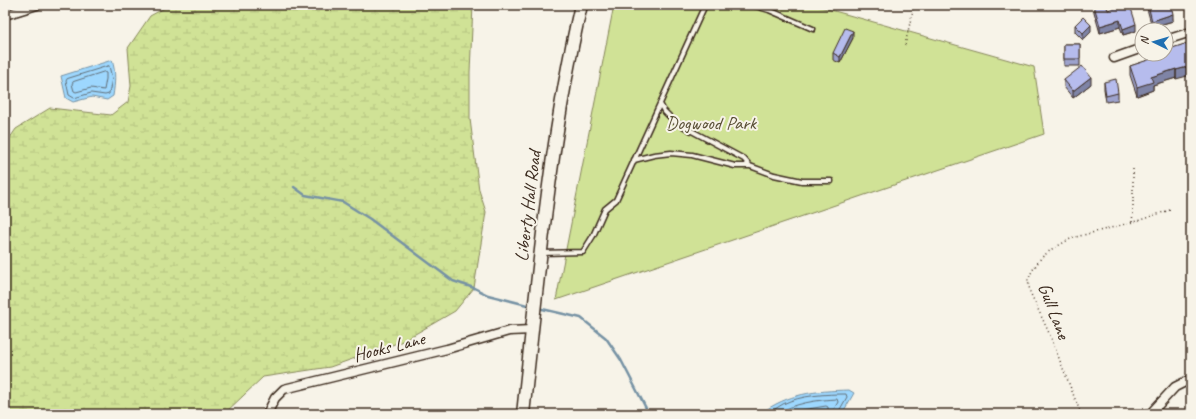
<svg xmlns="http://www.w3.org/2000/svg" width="1196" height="419" viewBox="0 0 1196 419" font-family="Caveat,sans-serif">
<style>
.wetland{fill:url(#wetland-marsh);stroke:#86865a}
.park{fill:#d0e296;stroke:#86865a}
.water{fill:#9dd7fe;stroke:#7692a4}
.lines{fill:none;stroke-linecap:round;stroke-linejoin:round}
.shore{stroke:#626f78;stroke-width:1}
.stream{stroke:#7692a4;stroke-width:2.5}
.lane-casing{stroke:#3b2a1e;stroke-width:7}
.street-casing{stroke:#3b2a1e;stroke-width:11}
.secondary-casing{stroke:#3b2a1e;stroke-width:15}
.path{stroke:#3b2a1e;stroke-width:1.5;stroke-dasharray:1 3;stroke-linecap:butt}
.lane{stroke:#f7f3e8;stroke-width:4}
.street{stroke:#f7f3e8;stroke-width:8}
.secondary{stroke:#f7f3e8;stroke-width:12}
.wall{fill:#9da2cc;stroke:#3b2a1e}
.shaded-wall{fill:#7f84a6;stroke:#3b2a1e}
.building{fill:#b6bced;stroke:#3b2a1e}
.labels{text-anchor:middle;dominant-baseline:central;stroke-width:4;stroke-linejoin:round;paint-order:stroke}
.park-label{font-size:19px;fill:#594f36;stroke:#f7f3e8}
.street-label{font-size:19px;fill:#3b2a1e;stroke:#f7f3e8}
</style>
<defs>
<pattern id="wetland-marsh" width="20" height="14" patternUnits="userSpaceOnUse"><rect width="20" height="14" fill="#d0e296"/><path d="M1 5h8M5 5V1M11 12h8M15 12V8" fill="none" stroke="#b4c281"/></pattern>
</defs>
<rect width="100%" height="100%" fill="#f7f3e8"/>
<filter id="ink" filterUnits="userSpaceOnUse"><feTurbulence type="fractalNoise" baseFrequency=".025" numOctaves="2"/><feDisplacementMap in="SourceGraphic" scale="8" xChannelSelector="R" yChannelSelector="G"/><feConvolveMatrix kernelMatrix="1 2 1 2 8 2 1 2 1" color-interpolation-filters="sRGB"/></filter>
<g filter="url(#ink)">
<!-- wetland -->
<path class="wetland" d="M170 5H473L470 72V119L479 190 486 212 474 288 455 311 403 341 330 367 263 377 224 414H5V145L16 129 50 108 111 115 128 102 131 86 128 48 150 16Z"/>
<!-- park -->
<path class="park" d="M614 5H813L1034 67 1044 134 556 300Z"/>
<!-- water -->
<path class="water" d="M112 60C116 72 115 83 113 96L107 100 92 97 73 102 66 98 61 76Z
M849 390 854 393 842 414H760C789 393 814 391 849 390Z"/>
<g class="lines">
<!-- shore -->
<path class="shore" d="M109 66 112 78 109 94 105 95 91 93 74 98 69 95 66 81 67 79Z
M104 72 106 73V79L104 90 91 88 76 92 74 91 72 84 73 82Z
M767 414C772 411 778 407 783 404 801 395 826 394 846 394L847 397 839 411V414
M776 414C795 403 816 400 837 399L838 402 834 409V414
M788 414 802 410 826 406 828 407V414"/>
<!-- stream -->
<path class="stream" d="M294 187 305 195 343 202 370 219 453 281 474 288 488 295 531 306
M538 308 581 318 606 338 621 360 649 414"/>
<defs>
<path id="lane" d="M752 5 769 10 813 29
M660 104 664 111 675 122 744 159 750 166 774 175 802 181H831
M634 160 654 155 671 153 692 155 735 166H750
M541 253 583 252 593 236 605 209 616 200 705 5"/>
<path id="street" d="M5 15 37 5
M1166 40 1191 32
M1114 58 1142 48
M267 414 275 398 284 389 447 349 509 331 532 330
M1150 414 1175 387 1191 379"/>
<path id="secondary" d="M523 414C538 277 550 139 581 5"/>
</defs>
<!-- lane casing -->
<use href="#lane" class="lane-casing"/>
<!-- street casing -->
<use href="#street" class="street-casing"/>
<!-- secondary casing -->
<use href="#secondary" class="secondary-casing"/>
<!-- path -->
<path class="path" d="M905 45 914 5
M1132 222 1133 213V168
M1081 414 1049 333 1030 292 1028 280 1032 271 1041 258 1052 249 1072 238 1137 221 1170 210"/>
<!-- lane -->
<use href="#lane" class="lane"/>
<!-- street -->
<use href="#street" class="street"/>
<!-- secondary -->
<use href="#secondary" class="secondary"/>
</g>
<!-- wall -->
<path class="wall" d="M973 5H1004V7L991 8Z
M1146 5H1171L1173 21 1152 27Z
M1094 6 1108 10 1136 31 1123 35 1120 27 1100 33 1094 12Z
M1075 25 1091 32 1083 40 1075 32Z
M853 38 840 63 833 60V53Z
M1191 42 1176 79V78L1153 85V90L1137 96 1130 75V66L1150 60V56Z
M1064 44H1080V66H1064Z
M1064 80 1091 84 1073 98 1064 87Z
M1104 82 1118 93V100L1106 102 1104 89Z"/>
<!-- shaded-wall -->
<path class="shaded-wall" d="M1173 14V21L1152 27V21Z
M1120 20V27L1100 33V26Z
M1136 24V31L1123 35V29Z
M1091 25V32L1083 40V33Z
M853 31V38L840 63V57Z
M1191 66V75L1176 79V70Z
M1176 69V78L1153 85V90L1137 96V87L1151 77Z
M1091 77V84L1073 98V91Z"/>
<!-- building -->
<path class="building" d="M1096 5H1106L1108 10 1122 5H1130L1136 24 1123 29 1120 20 1100 26 1094 6Z
M1148 5H1171L1173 14 1152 21Z
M1083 17 1091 25 1083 33 1075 25Z
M845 28 853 31 840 57 833 53Z
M1191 42V66L1176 70V69L1151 77 1153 82 1137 87 1130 66 1151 59 1150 56 1155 54H1166V50Z
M1064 44H1080V59H1064Z
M1082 66 1091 77 1073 91 1064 80Z
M1116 79 1118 93 1106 96 1104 82Z"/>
</g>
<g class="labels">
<!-- park labels -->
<g class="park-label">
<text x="711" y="123">Dogwood Park</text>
</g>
<!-- street labels -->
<g class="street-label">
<text transform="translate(528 206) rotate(-83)">Liberty Hall Road</text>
<text transform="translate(1054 311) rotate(69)">Gull Lane</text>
<text transform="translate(389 347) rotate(-14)">Hooks Lane</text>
</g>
</g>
<!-- margin -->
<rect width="1196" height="419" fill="none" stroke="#f7f3e8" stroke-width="20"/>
<rect x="10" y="10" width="1176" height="399" fill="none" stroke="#3b2a1e" stroke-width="1.5" filter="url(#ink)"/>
<!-- north arrow -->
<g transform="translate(1154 42) rotate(275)"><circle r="19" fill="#f7f3e8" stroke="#aca397"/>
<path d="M0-3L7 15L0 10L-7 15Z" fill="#1f6fb2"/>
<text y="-6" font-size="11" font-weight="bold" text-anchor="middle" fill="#3b2a1e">N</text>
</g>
</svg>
